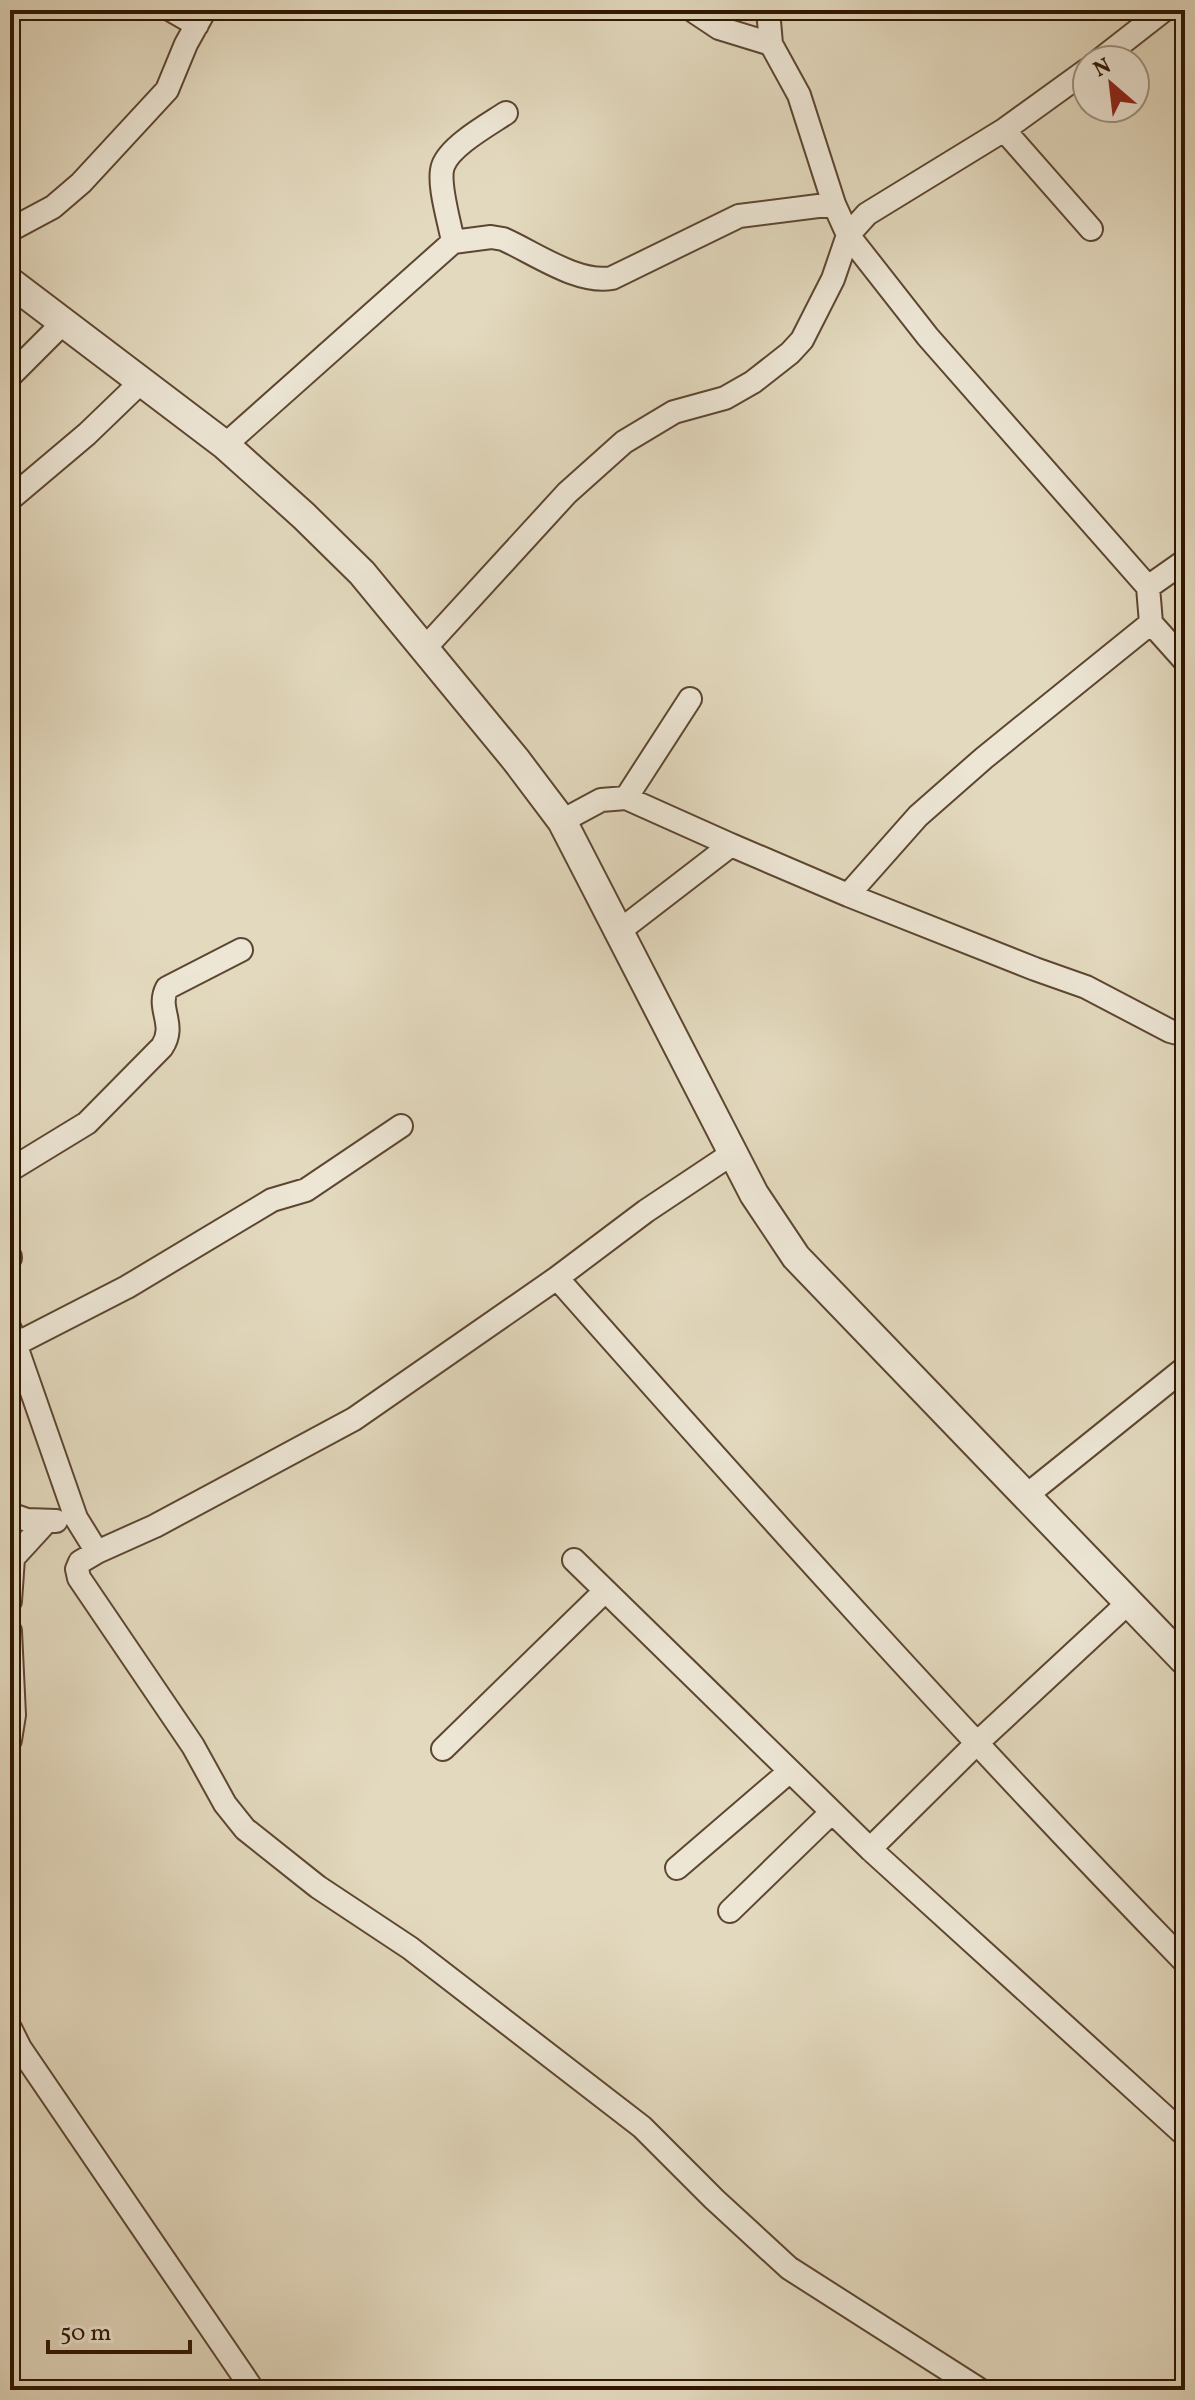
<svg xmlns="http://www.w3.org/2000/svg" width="1195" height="2400" viewBox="0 0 1195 2400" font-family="Vollkorn,serif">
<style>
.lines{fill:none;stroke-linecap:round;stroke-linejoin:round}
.minor-casing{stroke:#5d4631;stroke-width:26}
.tertiary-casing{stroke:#5d4631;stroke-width:32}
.minor{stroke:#ede6d5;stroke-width:22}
.tertiary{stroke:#ede6d5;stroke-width:28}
</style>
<rect width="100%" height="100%" fill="#e3d9be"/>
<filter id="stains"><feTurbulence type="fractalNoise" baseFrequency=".0025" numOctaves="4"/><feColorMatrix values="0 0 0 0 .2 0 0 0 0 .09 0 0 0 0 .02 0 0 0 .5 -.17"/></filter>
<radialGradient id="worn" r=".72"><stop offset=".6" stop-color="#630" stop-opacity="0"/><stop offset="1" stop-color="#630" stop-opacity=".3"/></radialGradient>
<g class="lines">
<defs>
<path id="minor" d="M171 10 197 25
M692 10 719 28 771 44
M768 10 771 44 799 95 834 204 848 235 928 337 1148 587
M1100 60 1164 10
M1004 130 1091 229
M10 230 53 207 81 183 167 90 186 44 205 10
M453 242C450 223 437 183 443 166 450 146 488 125 506 113
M10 376 64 322
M225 445 453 242 491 237 503 239C535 253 577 284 612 278L739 216 834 204
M10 499 87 434 142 381
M1151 623 1185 661
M425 648 567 493 624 442 674 412 725 398 753 382 790 353 802 340 833 279 848 235 867 214 1004 130 1087 70
M626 798 690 699
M562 821 601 800 626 798 731 845
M848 895 918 816 984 758 1151 623 1148 587 1185 561
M618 932 731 845 848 895 1035 969 1086 987 1170 1031 1185 1035
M733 1153 646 1211 557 1278 354 1419 155 1526 97 1552 80 1562 77 1569 79 1578 193 1746 225 1804 245 1829 318 1887 410 1948 642 2127 714 2199 789 2268 980 2390
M10 1170 87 1123 162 1047C177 1024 156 1009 167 988L241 950
M10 1257V1258
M557 1278C762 1510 969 1740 1185 1962
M10 1329 76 1518 97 1552
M16 1344 127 1287 272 1200 306 1190 401 1126
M1027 1495 1185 1368
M10 1514 27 1520 56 1521
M574 1560 870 1849 1185 2135
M10 1601 13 1558 46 1522
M10 1631 14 1715 10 1740
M443 1749 605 1591
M870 1849 977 1743 1129 1602
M677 1868 790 1771
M730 1911 832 1812
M10 2028 20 2048 253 2390"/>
<path id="tertiary" d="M10 282 225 445 304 516 362 573 516 760 562 821 754 1194 796 1257 1185 1661"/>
</defs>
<!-- minor casing -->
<use href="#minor" class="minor-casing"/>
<!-- tertiary casing -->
<use href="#tertiary" class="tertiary-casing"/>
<!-- minor -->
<use href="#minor" class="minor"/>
<!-- tertiary -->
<use href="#tertiary" class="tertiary"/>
</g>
<!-- margin -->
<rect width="1195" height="2400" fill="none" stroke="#e3d9be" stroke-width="40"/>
<rect x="12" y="12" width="1171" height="2376" fill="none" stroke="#301502" stroke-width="4"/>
<rect x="20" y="20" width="1155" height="2360" fill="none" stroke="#301502" stroke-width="2"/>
<!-- north arrow -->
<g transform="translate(1111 84) rotate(332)"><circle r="38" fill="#ede6d5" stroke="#a19281" stroke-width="2"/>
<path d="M0-6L14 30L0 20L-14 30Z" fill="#8f2418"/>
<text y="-12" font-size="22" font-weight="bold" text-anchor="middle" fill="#301502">N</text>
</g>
<!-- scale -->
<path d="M48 2340v12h142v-12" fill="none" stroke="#301502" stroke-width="4"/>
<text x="60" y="2340" font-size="24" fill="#301502" stroke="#ede6d5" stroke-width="6" paint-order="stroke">50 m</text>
<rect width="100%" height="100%" filter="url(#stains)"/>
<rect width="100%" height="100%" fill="url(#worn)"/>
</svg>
